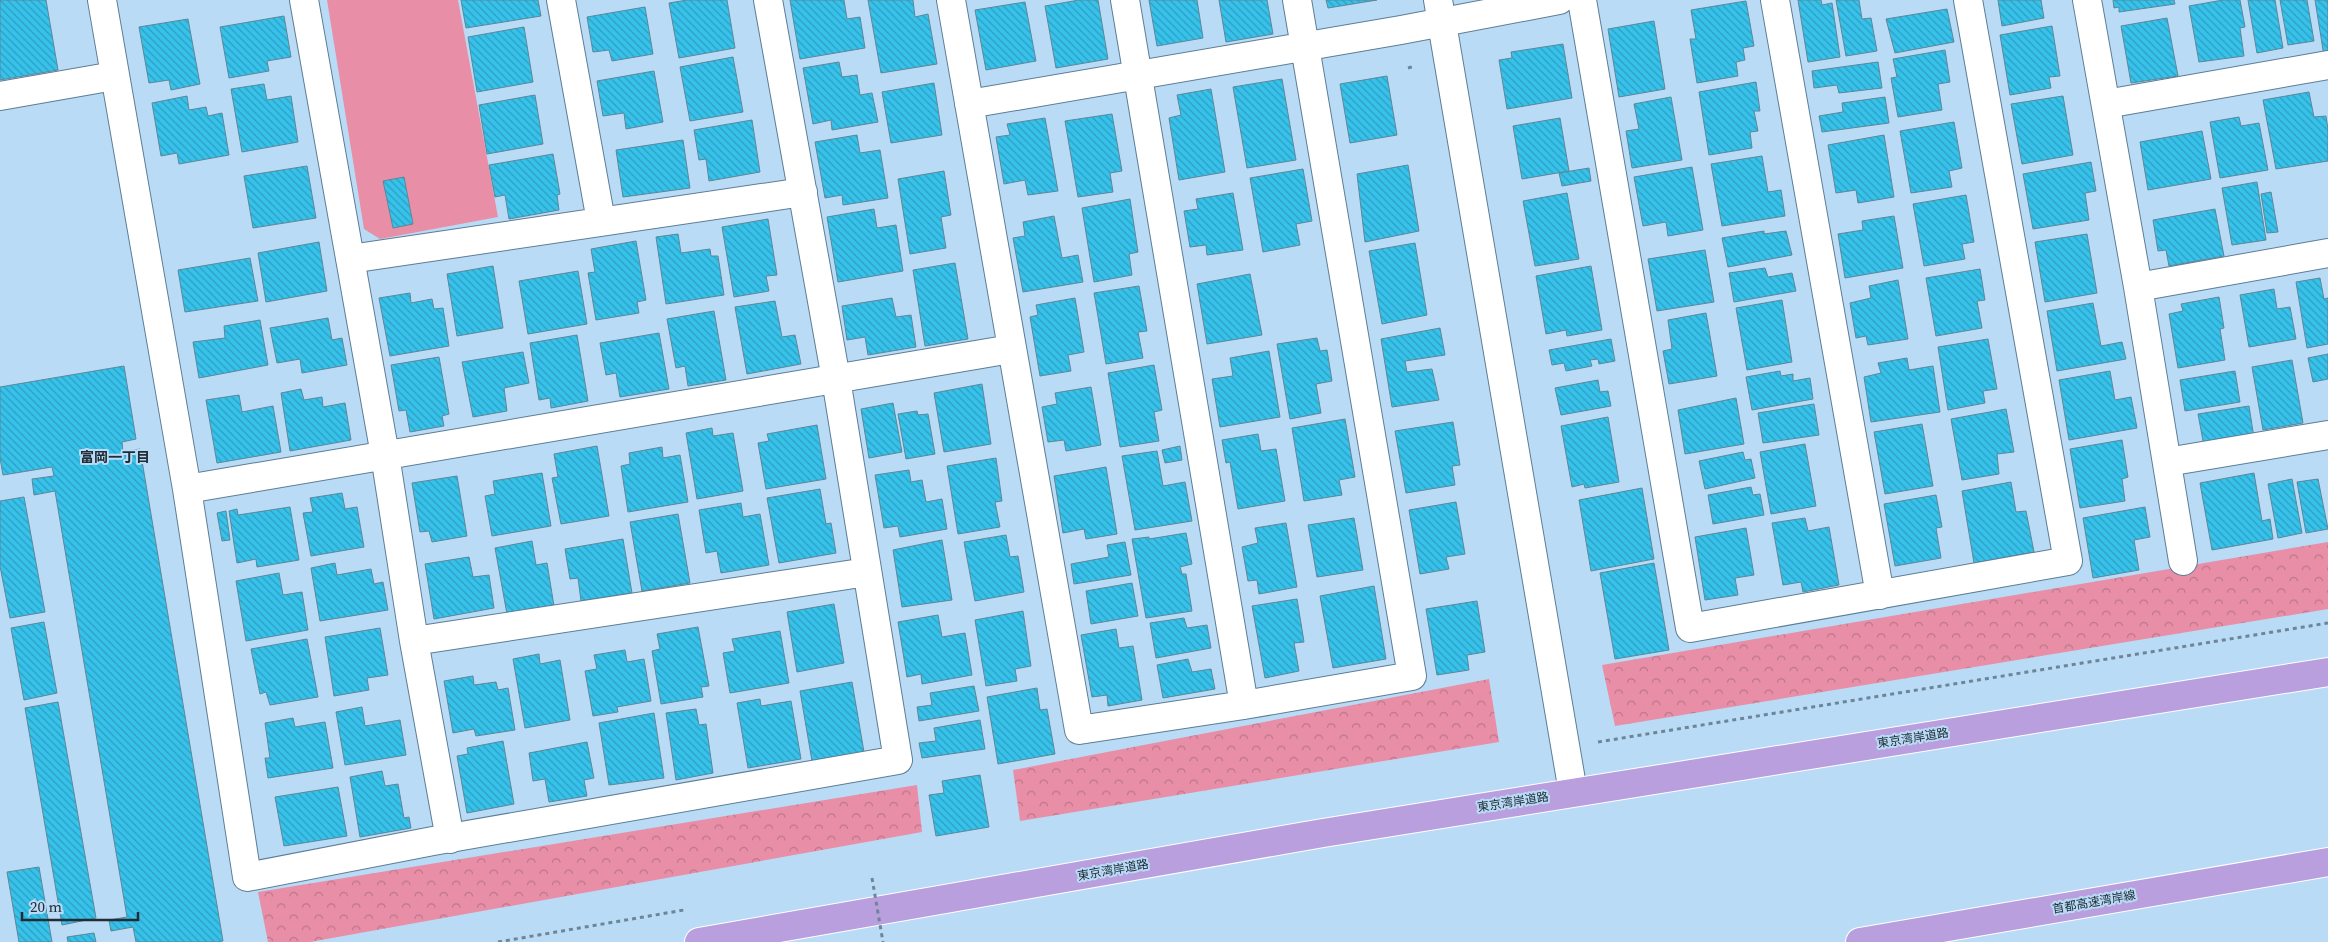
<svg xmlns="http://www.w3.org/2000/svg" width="2328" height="942" viewBox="0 0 2328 942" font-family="'Source Serif 4','Noto Sans JP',serif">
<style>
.forest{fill:url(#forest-crowns)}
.park{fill:#e88fa7}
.building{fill:url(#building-back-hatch);stroke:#5d8797}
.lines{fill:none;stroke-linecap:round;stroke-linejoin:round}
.street-casing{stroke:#5d7d95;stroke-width:30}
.secondary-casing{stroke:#5d7d95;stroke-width:30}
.highway-casing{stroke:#fff;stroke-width:30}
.path{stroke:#6e8598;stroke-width:3;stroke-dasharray:4 4;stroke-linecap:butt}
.street{stroke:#fff;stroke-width:28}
.secondary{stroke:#fff;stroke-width:28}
.highway{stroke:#b99fde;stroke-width:28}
.path-bridge{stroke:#6e8598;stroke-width:3;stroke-dasharray:4 4;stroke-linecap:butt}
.labels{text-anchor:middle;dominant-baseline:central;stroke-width:4;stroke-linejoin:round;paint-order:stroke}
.street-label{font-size:12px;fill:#202d37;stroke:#b9dbf6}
.neighbourhood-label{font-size:14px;font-weight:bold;fill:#202d37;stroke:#b9dbf6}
</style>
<defs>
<pattern id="forest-crowns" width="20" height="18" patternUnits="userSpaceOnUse" patternTransform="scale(1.25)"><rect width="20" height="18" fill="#e88fa7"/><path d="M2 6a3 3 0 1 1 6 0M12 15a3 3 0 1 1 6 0" fill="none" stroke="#bc7589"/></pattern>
<pattern id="building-back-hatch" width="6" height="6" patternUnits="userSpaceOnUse" patternTransform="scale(1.25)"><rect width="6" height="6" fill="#37c2eb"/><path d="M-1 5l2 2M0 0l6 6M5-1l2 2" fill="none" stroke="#2e9ebf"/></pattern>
</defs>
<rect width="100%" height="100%" fill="#b9dbf6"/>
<!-- forest -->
<path class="forest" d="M2328 542V609L1615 726 1602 665Z
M1489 679 1499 742 1020 821 1013 770Z
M917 785 922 832 310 942H268L258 892Z"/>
<!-- park -->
<path class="park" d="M327 0H458L498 217 380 239 364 229Z"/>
<!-- building -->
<path class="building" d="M0 0H46L58 70 0 80Z
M461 0H538L541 16 466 28Z
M687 0H727L735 48 679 58 669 3Z
M790 0H844L847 19 860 17 865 48 800 59Z
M868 0H913L915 17 928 14 937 64 881 73Z
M1079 0H1098L1108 59 1056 68 1045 6Z
M1149 0H1197L1203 38 1157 46Z
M1219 0H1267L1273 34 1226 42Z
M1326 0H1377L1328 8Z
M1798 0H1821L1822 5 1832 3 1840 57 1808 62Z
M1836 0H1859L1862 19 1871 18 1877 51 1846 56Z
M1998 0H2041L2044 18 2002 26Z
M2113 0H2174L2175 4 2119 12V7L2114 8Z
M2223 0H2240L2245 27 2240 28 2244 56 2199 62 2189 6Z
M2248 0H2275L2283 48 2257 53Z
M2280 0H2307L2314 41 2288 45Z
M2315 0H2328V55L2324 56Z
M1746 1 1754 46 1743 48 1745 60 1736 62 1738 76 1697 83 1690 39H1696L1691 10Z
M1025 2 1036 61 986 70 975 10Z
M645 7 653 54 612 61 609 50 593 52 587 17Z
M1947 9 1954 42 1895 53 1886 19Z
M284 16 291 57 267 61 269 71 229 78 220 27Z
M2167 18 2178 76 2131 83 2121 26Z
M188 19 200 84 171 90 169 80 149 83 139 27Z
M1654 21 1665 89 1619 97 1608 29Z
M2052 26 2060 76 2049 77 2051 88 2010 95 2000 35Z
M524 27 533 82 477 92 468 37Z
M1563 44 1572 98 1507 109 1499 60 1512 58 1511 52Z
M1945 50 1950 82 1938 84 1942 110 1898 117 1891 78 1897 77 1893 59Z
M733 57 743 112 690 121 680 67Z
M839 62 842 77 857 75 860 95 872 93 878 122 832 130 831 120 813 124 803 68Z
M1878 62 1882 88 1839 93 1837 85 1814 88 1812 71Z
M654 71 663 122 626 129 624 113 603 116 597 81Z
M1387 76 1397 135 1350 143 1340 84Z
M1282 79 1296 160 1247 168 1233 87Z
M1756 82 1760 111H1754L1758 131 1750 132 1752 148 1709 155 1699 92Z
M934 83 942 135 891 143 882 92Z
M264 84 267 100 291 96 298 142 242 152 231 89Z
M1211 89 1225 172 1179 180 1169 118 1181 115 1177 95Z
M2309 92 2314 117 2326 116 2328 129V161L2276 169 2263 100Z
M535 95 543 144 487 154 479 105Z
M187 96 189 110 206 107 208 116 222 113 229 155 179 164 177 153 161 156 152 103Z
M2063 96 2073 155 2022 164 2011 104Z
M1671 97 1682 160 1632 168 1626 131 1639 129 1634 104Z
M1885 97 1889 123 1822 132 1819 116 1843 112 1842 103Z
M1112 114 1122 171 1110 173 1113 192 1078 197 1065 121Z
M2239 117 2241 126 2259 123 2268 170 2220 178 2210 122Z
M1045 118 1058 191 1028 195 1025 180 1004 184 996 137 1010 135 1007 124Z
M1560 118 1569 171 1522 179 1513 126Z
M752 120 760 172 709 181 706 159 699 160 694 130Z
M1954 122 1962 168 1949 171 1952 187 1911 193 1900 131Z
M2202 131 2211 179 2148 190 2140 142Z
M857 135 860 153 880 150 888 198 843 205 842 195 825 198 815 142Z
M1884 135 1894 197 1858 203 1856 190 1836 193 1828 145Z
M683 140 690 188 623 197 616 150Z
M553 154 560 194 557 195 559 210 509 219 505 195 495 197 489 165Z
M1762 156 1768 192 1781 190 1785 216 1722 226 1711 164Z
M2091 162 2096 191 2085 193 2089 220 2033 229 2023 174Z
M1408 165 1419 231 1365 242 1357 174Z
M307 166 316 218 253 228 244 176Z
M1692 167 1703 230 1668 236 1666 222 1643 226 1634 177Z
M1589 168 1591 181 1562 186 1559 173Z
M1303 169 1312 221 1296 224 1300 245 1263 252 1250 178Z
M944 171 951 215 941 217 946 248 910 254 898 179Z
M404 177 413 224 393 228 383 181Z
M2257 182 2266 240 2232 245 2222 188Z
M2271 192 2278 232 2267 233 2261 194Z
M1233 193 1243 250 1207 255 1206 245 1190 247 1184 211 1198 209 1196 199Z
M1567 193 1579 259 1535 266 1523 201Z
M1966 195 1974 242 1962 244 1965 259 1924 266 1913 204Z
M1130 199 1138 252 1129 254 1132 275 1094 282 1082 208Z
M874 209 877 228 896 225 903 271 838 282 827 217Z
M2215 209 2224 256 2169 266 2166 250 2158 251 2153 220Z
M1054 216 1062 258 1078 255 1083 282 1023 292 1013 238 1025 236 1023 222Z
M1894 216 1903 268 1845 278 1838 234 1863 230 1862 221Z
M768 219 777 275 766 276 769 291 734 297 722 227Z
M1764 231V234L1786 231 1792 255 1728 267 1722 238Z
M678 234 681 253 710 249 711 256H718L724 295 666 304 656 237Z
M2087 234 2097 293 2045 302 2035 242Z
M636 241 646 300 637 302 639 313 596 320 588 273 595 272 591 249Z
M319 242 327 291 266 302 258 253Z
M1415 243 1427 315 1382 324 1369 251Z
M1705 250 1714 302 1657 311 1648 259Z
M250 258 258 301 185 312 178 270Z
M955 263 968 339 925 346 913 270Z
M493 266 503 328 457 336 447 274Z
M1591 266 1602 330 1567 336 1566 330 1546 334 1536 276Z
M1765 268 1768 277 1792 273 1796 291 1734 302 1729 273Z
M1980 269 1985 300 1977 301 1982 328 1936 336 1926 278Z
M578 271 587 324 528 334 519 281Z
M1250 274 1262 335 1207 344 1197 284Z
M2320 278 2324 299 2328 298V344L2307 348 2296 282Z
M1898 280 1908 339 1868 345 1866 336 1856 338 1850 303 1871 298 1869 286Z
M1139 286 1147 331 1138 332 1143 358 1106 364 1094 293Z
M2274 289 2277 309 2290 307 2296 339 2249 347 2240 295Z
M410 293 411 303 432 299 434 309 443 308 449 346 390 356 379 298Z
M2219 297 2224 328 2220 329 2225 360 2178 368 2169 314 2183 311 2181 304Z
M892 298 896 317 911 315 916 347 868 355 865 337 847 340 842 306Z
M1075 298 1084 352 1068 355 1071 371 1040 376 1030 317 1038 315 1036 305Z
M1782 300 1792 362 1747 370 1736 308Z
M775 301 782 337 795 335 801 364 747 374 735 307Z
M2093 303 2101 346 2122 342 2126 359 2057 371 2047 311Z
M714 311 726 380 688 386 685 366 676 368 667 319Z
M1706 313 1717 376 1669 384 1663 351 1672 349 1668 320Z
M328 318 332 340 342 338 347 365 302 373 300 359 277 363 270 328Z
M260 320 268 365 199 378 193 342 225 338 224 326Z
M1440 328 1445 355 1405 361 1407 372 1432 369 1439 400 1392 407 1381 339Z
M659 333 669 389 620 397 616 373 606 375 600 343Z
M577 335 588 401 551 408 550 398 539 400 530 343Z
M1317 338 1320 351 1327 350 1332 381 1316 384 1321 413 1290 419 1277 344Z
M1611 339 1615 361 1599 364 1598 359 1590 360 1592 366 1566 371 1564 363 1552 365 1549 350Z
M1988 339 1997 389 1983 391 1985 403 1948 410 1938 347Z
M1269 351 1280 417 1220 427 1212 379 1233 376 1230 358Z
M523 352 529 383 504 388 507 411 473 417 462 362Z
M2328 354V379L2313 382 2308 358Z
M439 357 449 414 442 416 444 426 410 432 406 410 399 411 391 365Z
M1907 358 1909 370 1933 366 1940 412 1871 422 1864 377 1881 373 1878 363Z
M2292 360 2303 423 2263 430 2252 367Z
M1154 365 1162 410 1154 412 1159 441 1120 447 1108 373Z
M124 366 136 439 122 442 123 452 140 449 223 941 217 942H136L133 927 111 931 109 920 127 917 55 491 34 495 32 479 54 476 52 467 3 475 0 458V387Z
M1780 371 1781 376 1793 374V381L1810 378 1813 399 1752 410 1746 377Z
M2110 371 2115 400 2131 397 2137 428 2069 440 2059 380Z
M2235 371 2240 402 2185 411 2180 380Z
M1598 380 1600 392 1608 391 1611 406 1561 415 1555 388Z
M982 384 991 444 944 452 934 393Z
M1091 387 1101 445 1066 451 1064 440 1048 442 1042 407 1057 404 1055 393Z
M301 389 304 400 322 397 323 407 345 403 351 440 290 451 281 393Z
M239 395 242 412 273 406 281 452 217 463 206 400Z
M1736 398 1744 444 1685 454 1678 410Z
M893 403 902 452 869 458 861 409Z
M1814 404 1819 435 1763 443 1758 413Z
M2249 406 2254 438 2204 446 2198 414Z
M2006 409 2014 452 1997 454 1999 474 1962 480 1951 419Z
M917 411 918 415 928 414 935 454 906 459 898 414Z
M1608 417 1619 482 1585 488 1584 484 1572 487 1561 426Z
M1345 419 1355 477 1339 480 1342 495 1304 501 1292 428Z
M1453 422 1460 465 1452 466 1455 485 1406 493 1395 431Z
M1922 424 1933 486 1885 494 1874 432Z
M817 425 826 479 766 489 758 443 769 441 767 434Z
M712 428 713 436 733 433 743 491 697 499 686 433Z
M1258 434 1261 451 1276 449 1285 501 1238 509 1230 462 1226 463 1222 440Z
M2122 440 2128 477 2122 479 2125 501 2080 508 2070 449Z
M1805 444 1816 506 1771 514 1760 452Z
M597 446 609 516 561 524 552 478 558 477 554 454Z
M1180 446 1182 460 1165 463 1162 450Z
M662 447 663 458 680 455 688 502 628 512 621 466 630 464 629 453Z
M1157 451 1163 486 1185 482 1192 521 1135 530 1122 456Z
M1743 452 1745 460 1751 459 1755 478 1705 489 1699 461Z
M996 458 1002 501 995 502 1000 527 958 534 947 466Z
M1106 467 1117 534 1086 539 1084 529 1063 533 1054 476Z
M909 470 911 482 922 480 926 502 942 499 947 529 900 537 898 526 884 528 875 475Z
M542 473 551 526 492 536 485 496 495 494 493 481Z
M2254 473 2262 521 2270 519 2273 539 2212 550 2200 483Z
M457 476 467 536 432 542 429 531 420 532 412 483Z
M2292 479 2302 533 2278 538 2268 484Z
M2318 479 2328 529 2306 533 2297 482Z
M2011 482 2016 512 2026 511 2034 552 1974 563 1962 491Z
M1751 487 1753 495 1760 494 1764 515 1713 524 1708 495Z
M1642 488 1654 559 1591 571 1579 500Z
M820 489 826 524 831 523 836 553 779 563 767 498Z
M342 493 345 509 357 507 364 547 311 556 303 513 313 512 310 498Z
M1936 495 1942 527 1936 528 1941 558 1895 566 1884 504Z
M24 497 45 612 10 618 0 566V501Z
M1456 502 1465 554 1446 557 1449 569 1420 574 1409 510Z
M741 503 743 517 760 514 769 565 721 573 717 551 706 553 699 510Z
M290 507 299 560 257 567 256 559 237 563 229 511 237 509 238 515Z
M2145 507 2150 537 2134 540 2139 570 2093 578 2083 518Z
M226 511 230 540 222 541 217 513Z
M678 514 690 583 642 591 630 522Z
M1354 518 1363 570 1317 577 1308 525Z
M1805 518 1808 531 1829 527 1839 585 1803 592 1801 582 1783 585 1772 523Z
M1286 523 1297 587 1259 594 1257 580 1248 581 1242 547 1258 543 1255 528Z
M1746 528 1754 575 1735 578 1738 595 1705 600 1695 537Z
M1186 533 1192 564 1180 567 1182 574H1186L1192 611 1146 618 1132 539 1149 537V539Z
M1006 535 1010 557 1018 556 1024 592 975 601 964 542Z
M623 539 632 593 581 601 578 578 570 579 565 549Z
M942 540 952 600 902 607 893 550Z
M532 541 536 565 547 563 554 606 507 614 495 548Z
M1125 542 1131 575 1074 584 1071 564 1109 557 1107 545Z
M469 557 473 577 489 575 494 608 434 619 425 564Z
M335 563 337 575 371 569 374 584 383 582 388 610 320 621 311 568Z
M1654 563 1669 650 1615 659 1600 573Z
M279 573 283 595 302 592 308 630 246 641 236 581Z
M1132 583 1138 616 1091 624 1086 591Z
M1374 586 1386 659 1333 668 1320 596Z
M1297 599 1304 642 1294 643 1299 671 1265 678 1252 606Z
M1477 601 1485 652 1467 655 1469 670 1437 675 1426 609Z
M834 604 844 663 797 672 787 612Z
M1023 611 1031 666 1015 669 1017 681 986 686 975 620Z
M938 615 942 637 965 633 972 675 922 684 921 674 907 677 898 622Z
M1184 618 1187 628 1207 625 1211 648 1156 658 1150 623Z
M44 622 57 693 24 700 11 628Z
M698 627 709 686 701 687 703 697 661 704 652 651 660 649 657 634Z
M380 628 388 675 367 678 369 690 334 696 325 637Z
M1116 629 1119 648 1133 646 1142 700 1108 706 1107 695 1092 697 1081 635Z
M780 631 789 683 730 693 723 653 735 651 732 639Z
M307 639 318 697 270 705 266 692 260 694 251 649Z
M625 650 627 662 644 659 651 701 617 707 618 712 593 716 585 671 597 669 594 655Z
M539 654 540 664 560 660 570 720 525 728 513 659Z
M1188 659 1192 672 1211 669 1215 689 1163 698 1157 665Z
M473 676 474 685 496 682 498 690 508 688 515 730 476 736 474 729 453 733 444 681Z
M852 682 864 752 812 761 800 691Z
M974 686 979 711 919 721 917 707 932 705 930 693Z
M1037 688 1040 710 1047 709 1055 754 998 764 987 697Z
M760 699 761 706 791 701 801 759 748 768 737 703Z
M58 702 96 918 62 925 25 708Z
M362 707 365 726 400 720 406 755 345 765 336 712Z
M696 709 699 725 706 724 713 773 676 780 666 713Z
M654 713 664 778 609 785 599 723Z
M293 718 295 727 325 722 333 768 268 778 265 758H270L265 723Z
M980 720 985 749 922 758 919 743 936 741 934 728Z
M503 741 514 804 467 813 457 756 468 754 467 748Z
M587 742 594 778 584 780 587 796 549 802 545 779 533 781 529 753Z
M382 771 385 786 398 784 404 818 409 817 411 828 360 837 350 777Z
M980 775 989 827 936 836 929 795 944 793 942 781Z
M338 787 347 836 284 846 275 797Z
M39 867 52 942H19L7 872Z
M94 933 96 942H68L67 937Z"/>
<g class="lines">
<defs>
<path id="street" d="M102 0 187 489 247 877 433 841 898 760 836 379 768 0
M304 0 385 455 414 641 450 839
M561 0 601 221
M951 0 1079 730 1244 705 1412 676 1297 0
M1125 0 1244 705
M1582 0 1690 628 2068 561 1968 0
M1775 0 1880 595
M2087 0 2138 287 2183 561
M0 96 114 76
M969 104 1401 30 1559 0
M2106 104 2328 65
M350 259 803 192
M2138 287 2328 253
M2167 462 2328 435
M187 489 1011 349
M414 641 867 572"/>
<path id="secondary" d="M1438 0 1573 792"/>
<path id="highway" d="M699 942 1323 833 2328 672
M1860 942 2328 862"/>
</defs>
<!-- street casing -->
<use href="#street" class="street-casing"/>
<!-- secondary casing -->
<use href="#secondary" class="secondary-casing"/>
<!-- highway casing -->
<use href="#highway" class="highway-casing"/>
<!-- path -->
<path class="path" d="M1408 68 1415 66
M1598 742 2328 623
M498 942 684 910"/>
<!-- street -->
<use href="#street" class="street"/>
<!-- secondary -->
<use href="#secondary" class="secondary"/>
<!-- highway -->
<use href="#highway" class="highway"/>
<!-- path-bridge -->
<path class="path-bridge" d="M872 878 883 942"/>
</g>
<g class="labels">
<!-- street labels -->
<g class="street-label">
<text transform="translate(1913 738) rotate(-9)">東京湾岸道路</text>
<text transform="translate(1513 802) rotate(-9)">東京湾岸道路</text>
<text transform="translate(1113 870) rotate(-10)">東京湾岸道路</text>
<text transform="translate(2094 902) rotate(-10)">首都高速湾岸線</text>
</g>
<!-- neighbourhood labels -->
<g class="neighbourhood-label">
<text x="115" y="457">富岡一丁目</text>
</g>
</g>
<!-- scale -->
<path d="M22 912v8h116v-8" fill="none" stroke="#202d37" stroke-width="2.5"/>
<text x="30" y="912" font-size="15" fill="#202d37" stroke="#b9dbf6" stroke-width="4" paint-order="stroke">20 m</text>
</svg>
